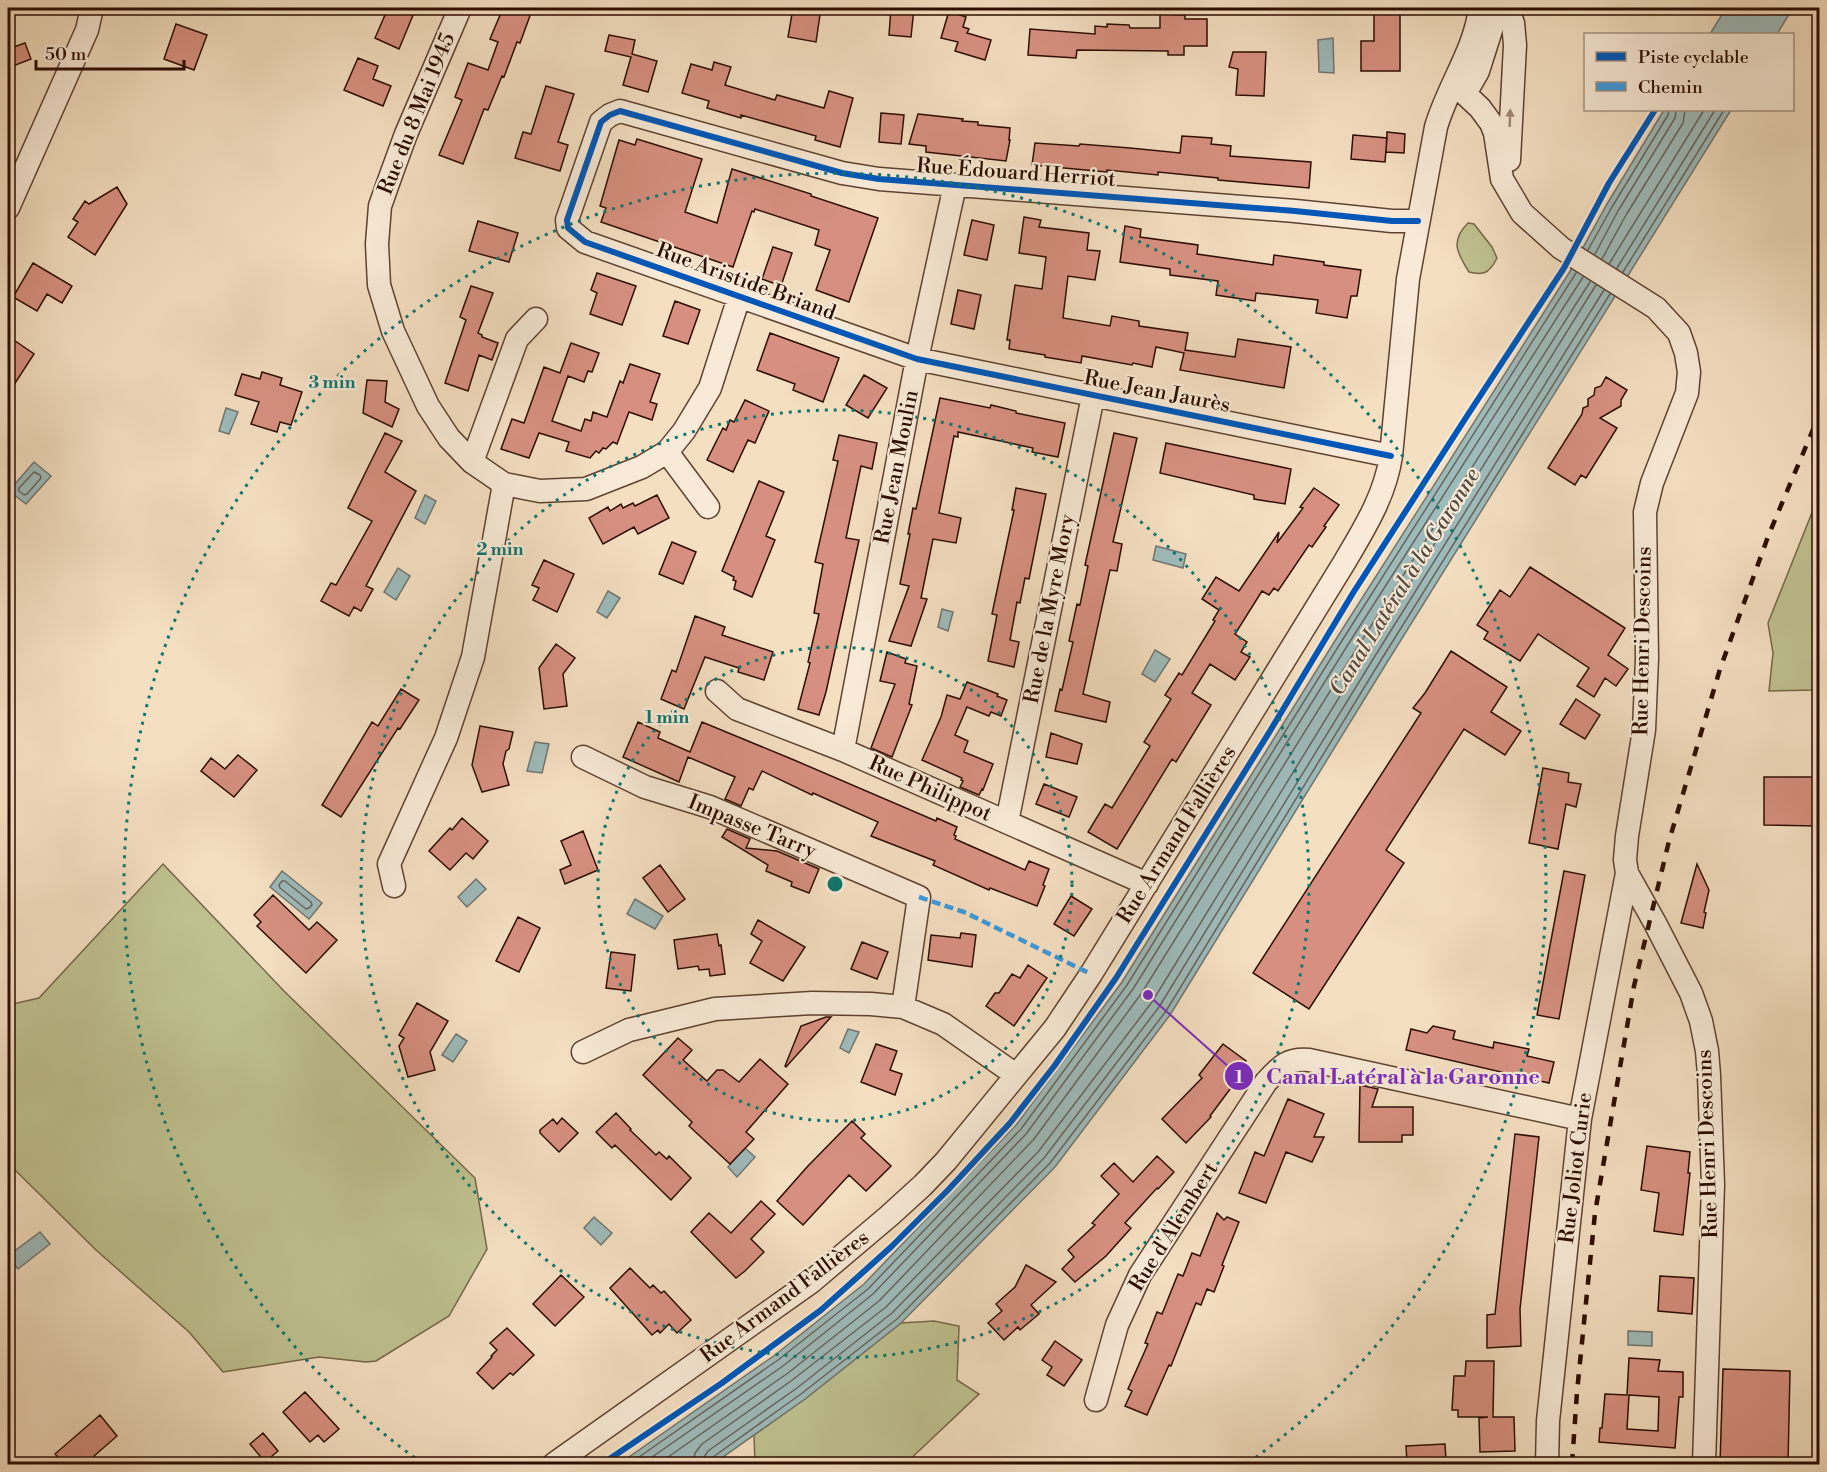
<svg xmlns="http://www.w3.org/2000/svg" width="1827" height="1472" viewBox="0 0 1827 1472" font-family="'Libre Bodoni',serif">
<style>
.green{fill:#bfc190;stroke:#766748;stroke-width:1.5}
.water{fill:#9ebbbb;stroke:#717570;stroke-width:1.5}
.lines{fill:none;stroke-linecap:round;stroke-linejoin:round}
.shore{stroke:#66645e;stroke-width:1.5}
.building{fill:#d79080;stroke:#2d0d00;stroke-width:1.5;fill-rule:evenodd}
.minor-casing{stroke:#5f4230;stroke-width:25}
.minor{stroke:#f8ead7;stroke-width:22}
.rail{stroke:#2d0d00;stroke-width:4.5;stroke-dasharray:10 10;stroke-linecap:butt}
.quiet{stroke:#3d99dc;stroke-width:4.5;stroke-dasharray:9 4.5;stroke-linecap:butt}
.cycleway-casing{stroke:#f8ead7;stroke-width:10}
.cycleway{stroke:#0057b8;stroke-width:6}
.oneway{fill:#9d8776}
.ring{fill:none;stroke:#0f766e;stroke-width:3;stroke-dasharray:3 6}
.labels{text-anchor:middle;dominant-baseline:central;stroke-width:4.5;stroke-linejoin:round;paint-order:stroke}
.street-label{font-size:21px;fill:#2d0d00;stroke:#f8ead7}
.water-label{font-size:22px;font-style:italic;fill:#554a41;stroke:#f8ead7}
.centre{fill:#0f766e;stroke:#f8ead7;stroke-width:3}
.ring-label{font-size:18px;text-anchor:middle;font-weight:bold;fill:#0f766e;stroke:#f8ead7;stroke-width:4.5;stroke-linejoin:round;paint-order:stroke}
.leader{fill:none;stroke:#7b2cbf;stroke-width:2}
.callout-dot{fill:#7b2cbf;stroke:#f8ead7;stroke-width:2}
.mark-label{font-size:18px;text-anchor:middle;font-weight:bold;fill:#fff}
.callout-label{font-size:22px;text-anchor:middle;font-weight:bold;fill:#7b2cbf;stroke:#f8ead7;stroke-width:4.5;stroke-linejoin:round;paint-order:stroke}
</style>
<rect width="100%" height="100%" fill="#f4dfc1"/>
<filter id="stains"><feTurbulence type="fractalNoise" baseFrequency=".00333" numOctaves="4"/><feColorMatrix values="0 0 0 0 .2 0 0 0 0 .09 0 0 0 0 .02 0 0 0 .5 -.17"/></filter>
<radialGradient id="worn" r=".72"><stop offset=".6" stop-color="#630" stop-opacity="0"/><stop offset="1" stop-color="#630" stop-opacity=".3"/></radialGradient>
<!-- green -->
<path class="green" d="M1468 223 1474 224 1492 247 1497 258C1490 272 1485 276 1469 272 1457 253 1450 241 1468 223Z
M1819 495V690L1769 691 1773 653 1768 623Z
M163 864 284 991 475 1178 487 1249 449 1316 376 1361 366 1362 319 1357 223 1372 189 1332 96 1250 14 1169 8 1171V1005L39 998Z
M934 1321 959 1326 957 1380 979 1394 905 1464H755L754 1435 805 1399 901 1323Z"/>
<!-- water -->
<path class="water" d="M1726 8H1793L1777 34H1710Z
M1333 38 1334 73 1319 72 1318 40Z
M1664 110H1731L1386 664 1170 1015 1055 1167 901 1323 805 1399 713 1464H619L775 1355 864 1284 1016 1125 1122 982 1338 636 1569 273 1607 204Z
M226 408 238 412 229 434 219 431Z
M34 462 51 476 26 504 9 491Z
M425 495 436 501 425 524 415 518Z
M1156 546 1186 554 1183 568 1153 560Z
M398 568 410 576 396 600 384 592Z
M608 591 620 598 607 618 597 612Z
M942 609 953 612 948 631 938 627Z
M1155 650 1170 659 1155 682 1142 674Z
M535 742 549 744 542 773 527 771Z
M282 871 322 903 309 919 270 887Z
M476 879 486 889 467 907 458 897Z
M635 899 663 916 655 929 627 914Z
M848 1029 859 1032 849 1053 840 1048Z
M456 1034 467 1041 453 1062 442 1055Z
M745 1148 755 1157 737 1177 728 1167Z
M594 1217 612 1233 601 1245 584 1228Z
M40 1232 50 1244 18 1269 8 1256Z
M1628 1331 1652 1332V1346L1628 1345Z"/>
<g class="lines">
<!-- shore -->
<path class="shore" d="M1588 250 1612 207 1668 115 1669 110
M1595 254 1618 211 1675 118 1676 110
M1602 259 1626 215 1683 123 1685 110
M1609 264 1704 110
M1617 268 1715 110
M1623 272 1724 110
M34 472 40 475 41 478 27 494 24 495 19 491V488Z
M282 881H285L311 902 312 905 309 908 306 909 280 888 279 885Z
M629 1464 778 1360 868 1289 1021 1129 1127 985 1343 639 1576 273
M642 1464 783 1366 873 1294 1026 1134 1133 989 1349 643 1583 277
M658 1464 788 1373 879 1301 1034 1139 1141 994 1357 648 1590 282
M693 1464 695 1453 702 1444 791 1381 886 1307 1038 1152 1152 1002 1367 652 1596 285
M702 1464 704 1457 708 1451 797 1388 892 1313 1044 1158 1159 1007 1375 656 1604 290
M710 1464 713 1457 801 1394 897 1319 1050 1163 1166 1011 1381 660 1610 294"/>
</g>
<!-- building -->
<path class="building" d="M388 8H416L399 49 375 38Z
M503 8H517L531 13 520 43 517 42 504 77 502 76 488 110 484 109 463 164 439 155 462 100 455 97 468 63 488 70 498 42 490 39Z
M793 8H821L816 42 788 37Z
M891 8H914L911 37 889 35Z
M1374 8H1400V71H1361V41H1374Z
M949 11 966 17 963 27 969 29 967 33 991 40 985 60 955 51 958 42 941 38Z
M1160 14 1185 15V19H1207V46H1184V55H1168V51L1077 50 1076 58 1028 55 1030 29 1095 34V26L1107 27V24L1129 25 1130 28H1160Z
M176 24 207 35 194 70 164 59Z
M609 35 635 40 632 54 657 61 648 92 623 85 631 57 605 51Z
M25 43 31 59 8 68V49Z
M1233 52H1266L1264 96 1236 95 1238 69 1229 67Z
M358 58 378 66 373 79 391 86 383 106 344 90Z
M714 62 731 67 725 85 775 100 777 95 824 108 829 91 853 98 840 147 815 140 816 136 741 115V118L707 108 709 101 682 93 691 64 712 70Z
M546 86 574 94 558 142 568 145 560 171 515 158 523 132 531 134Z
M881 113 904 115 901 144 879 142Z
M918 114 963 119 962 121 978 122V125L1010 128 1009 140H1010L1006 161 926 152V146L909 144Z
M1387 132 1405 134 1404 153 1386 152Z
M1353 135 1387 138 1385 162 1351 159Z
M1182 136 1212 138 1211 144 1231 146 1230 156 1311 162 1309 188 1218 180V178L1158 172V175L1107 170V172L1032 165 1035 143 1079 146 1080 144 1130 148 1180 153Z
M637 139 702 159 685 212 717 223 732 169 811 194V196L878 218 849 302 816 290 830 250 815 245 819 230 755 209 754 212 752 211 733 267 601 222 606 208 600 206 619 140 635 145Z
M117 187 127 204 95 255 68 237 78 222 73 219 85 201 89 204Z
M1024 217 1041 220 1039 227 1089 233 1087 250 1100 251 1095 280 1068 276 1063 318 1110 326 1112 316 1139 321V326L1188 333 1185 350 1235 357 1238 339 1291 347 1284 388 1180 370 1184 353 1156 347 1152 367 1133 363 1132 365 1082 356 1081 363 1045 357V355L1009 349 1010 340H1007L1015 285 1042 289 1046 257 1019 253Z
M972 220 994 225 987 260 964 255Z
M478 221 518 233 509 262 469 251Z
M1125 226 1141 229 1140 237 1198 245 1197 254 1273 265 1274 255 1324 262V265L1361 270 1357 296H1351L1347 318 1316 313 1318 300 1256 293 1255 301 1216 295 1218 281 1170 275V269L1120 262Z
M773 247 792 253 781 286 762 279Z
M33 263 72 286 62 303 47 294 37 311 13 297Z
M597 273 636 286 622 325 590 314 597 293 591 290Z
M471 286 493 293 478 333 482 335V337L498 343 492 360 479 355 468 391 445 383 466 320 460 317Z
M958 290 981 295 974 329 951 324Z
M675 301 700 310 688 344 663 336Z
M770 333 839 358 823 402 793 390 795 384 757 370Z
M8 336 34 354 8 394Z
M571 343 599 353 592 372 588 371 584 382 568 376 552 421 581 431 585 419 591 421 593 412 607 417 620 381 623 383 630 364 660 374 650 402 657 404 652 420 629 412 617 444 613 442 606 449 603 448 599 453 596 451 590 458 566 451 569 442 539 433 529 458 501 449 512 419 524 423 544 367 560 373Z
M262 372 282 378 280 385 302 392 291 425 280 422 277 432 251 424 259 402 235 395 242 374 260 379Z
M864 375 887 388 868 418 846 405Z
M1606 377 1627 390 1621 400V406L1600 418 1617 428 1586 478 1581 475 1575 485 1548 468 1582 414 1583 408 1588 406V399L1594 395 1595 388 1601 386Z
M367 380 387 381 385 402 399 409 392 427 363 413Z
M940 398 990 408 991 405 1016 411V413L1065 423 1058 457 1032 452 1033 448 958 432V437L954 436 939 513 961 518 956 543 933 539 921 598 927 599 911 646 889 641 909 586 900 584 910 534H908L913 508 916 509Z
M745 400 769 411 755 443 748 440 733 472 707 460 723 428 726 430 730 420 734 422Z
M385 433 402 441 385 472 416 491 366 586 373 589 361 611 354 607 349 616 321 601 331 583 336 585 372 521 348 508Z
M1114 433 1137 438 1113 542 1122 544 1117 571 1110 570 1083 694 1110 702 1106 722 1055 711 1060 689 1062 690 1073 642 1069 641 1077 604 1080 605 1088 566 1085 565 1091 538Z
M839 435 877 443 872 469 861 466 846 538 859 540 826 692 819 715 798 709 810 663 808 662 819 614 814 613 823 564 815 562 838 461 833 460Z
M1166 443 1291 469 1285 504 1254 499V495L1160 473Z
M759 481 784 492 766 536 775 540 752 597 734 589 736 581 733 580 734 577 722 571Z
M1016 488 1046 494 1029 579 1025 578 1020 603 1017 602 1010 640 1019 642 1014 667 988 661 997 615 992 614 1014 510H1012Z
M1314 488 1339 505 1324 526 1326 527 1312 547 1309 545 1278 591 1274 588 1269 595 1262 591 1235 634 1247 642 1241 652 1250 657 1235 680 1210 664 1192 693 1211 705 1176 762 1172 759 1117 849 1088 832 1105 804 1112 808 1150 746 1144 742 1171 699 1165 695 1179 673 1182 675 1215 621 1213 620 1219 610 1202 599 1216 577 1239 591 1279 532 1277 543 1303 508 1300 507Z
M657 495 669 518 638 534 634 527 603 544 589 518 608 507 610 511 621 504 623 508 633 503 635 506Z
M672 542 696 552 683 584 659 574Z
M544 560 574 574 557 612 533 600 539 588 532 585Z
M1530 567 1625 628 1608 655 1628 669 1616 686 1605 678 1594 697 1577 686 1589 668 1538 634 1520 661 1484 639 1488 632 1477 625 1500 590 1510 597Z
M695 616 725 627 722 635 773 652 764 680 738 672 739 668 705 657 684 709 661 699 672 670 676 672Z
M556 644 575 658 563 674 567 706 544 709 539 668Z
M1451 651 1507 687 1491 712 1521 731 1505 755 1464 729 1386 850 1404 863 1309 1009 1253 973 1421 713 1413 708 1425 693Z
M887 652 906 659 905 663 917 666 909 704 912 705 892 757 871 748 895 684 880 681Z
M967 682 998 694 997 696 1007 700 1001 716 991 712 989 716 967 707 955 735 968 741 964 752 993 764 983 790 982 789 979 795 960 787 963 781 961 780 962 778 922 760 941 717 947 695 960 699Z
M401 689 419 700 400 729 398 728 341 817 322 805 372 722 378 726Z
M1576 699 1600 715 1585 739 1560 724Z
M638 722 660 732 658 738 690 752 702 722 794 760 936 821 937 818 957 827 954 835 956 836 955 839 1025 870 1029 861 1049 869 1043 885 1045 886 1037 906 990 888 989 890 933 865 935 861 871 836 878 822 813 793 812 795 762 771 753 790 749 788 741 806 725 799 735 777 688 757 679 782 623 757Z
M480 726 513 732 509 749 506 751 503 764 509 785 482 792 472 765Z
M1051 733 1082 744 1077 764 1046 757Z
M238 755 257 770 234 797 201 771 211 758 225 769Z
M1543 768 1569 773 1568 782 1581 784 1576 807 1566 804 1558 849 1529 843Z
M1764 777H1820L1819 826 1764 825Z
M1044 784 1077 797 1069 817 1036 804Z
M462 818 488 841 473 859 466 853 450 870 429 851 450 828 452 830Z
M727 829 750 839 746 848 777 851 819 869 809 893 791 886 792 882 766 871 768 865 722 837Z
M583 831 598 870 565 884 560 870 571 865 561 841Z
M1697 864 1709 890 1704 912 1706 913 1703 928 1681 923Z
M660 865 685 899 668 912 643 878Z
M1564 871 1585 875 1559 1019 1537 1015Z
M273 895 309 930 317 922 337 940 306 973 257 926 261 922 254 915Z
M1071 896 1092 909 1074 936 1054 924Z
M518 917 540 928 519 972 496 961Z
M758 920 805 947 783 981 750 963 762 941 751 934Z
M961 933 976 935 972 967 928 960 931 935 960 938Z
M717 934 719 946 721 945 725 974 710 976 709 969 699 970 698 966 678 969 674 940Z
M862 942 888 952 877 979 851 969Z
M611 952 635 955 631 991 606 988Z
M1028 965 1047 978 1014 1026 986 1006 995 993H999L1012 974 1020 978Z
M417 1003 448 1021 430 1052 435 1070 408 1077 399 1046 404 1038 399 1035Z
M826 1017H831L786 1067 785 1066 801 1026Z
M1433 1026 1455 1031 1453 1039 1493 1048 1494 1042 1529 1049 1527 1056 1554 1062 1549 1083 1406 1050 1411 1029 1427 1033Z
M678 1038 692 1050 683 1060 707 1081 717 1070H723L739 1082 760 1059 788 1084 746 1132 754 1139 730 1164 689 1126 692 1122 643 1075Z
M876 1044 897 1051 890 1070 902 1074 895 1095 861 1082Z
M1223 1044 1246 1061 1236 1074 1239 1077 1210 1116 1211 1117 1186 1143 1162 1119 1202 1078 1199 1075Z
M1360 1085 1378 1089 1372 1107H1413V1135H1402V1142H1359Z
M1288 1099 1324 1114 1314 1137H1324L1312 1162 1286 1152 1266 1203 1239 1193 1255 1152 1264 1156Z
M616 1113 631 1129 630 1130 656 1155 659 1152 667 1159 669 1156 691 1178 671 1200 615 1145 612 1148 596 1132Z
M562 1118 578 1133 559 1152 540 1133V1130L553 1119 557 1124Z
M852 1121 865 1134 861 1138 891 1166 866 1191 849 1175 803 1225 777 1201 807 1167Z
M1515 1134 1539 1137 1520 1309 1521 1346 1487 1348V1315L1495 1314Z
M1647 1146 1690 1152 1688 1173H1690L1683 1235 1654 1231 1659 1193 1641 1190Z
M1157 1156 1174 1172 1158 1189 1157 1188 1125 1223 1131 1228 1106 1256 1075 1282 1062 1269 1074 1257 1068 1250 1095 1225 1092 1223 1119 1194 1101 1176 1114 1163 1133 1182Z
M761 1201 775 1214 751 1239 764 1252 745 1271 736 1278 691 1232 709 1213 731 1233Z
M1217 1213 1224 1220 1227 1217 1239 1222 1222 1265 1224 1266 1214 1292 1207 1289 1201 1305 1196 1303 1171 1366 1169 1365 1147 1415 1125 1406 1132 1391 1128 1389 1148 1344 1145 1343 1157 1312 1162 1314 1178 1274 1183 1276 1192 1253 1200 1256Z
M1026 1265 1056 1282 1031 1305 1039 1314 1020 1330 1018 1327 1004 1340 988 1323 1002 1311 996 1304 1015 1287Z
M630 1268 650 1288 653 1285 661 1293 664 1291 691 1320 677 1333 669 1324 660 1333 658 1330 652 1335 610 1288Z
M561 1275 584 1297 555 1326 533 1304Z
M1660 1276 1694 1278 1692 1314 1658 1311Z
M507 1328 534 1355 513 1375 510 1373 493 1389 477 1373 492 1357 491 1356 497 1350 490 1343Z
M1055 1341 1082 1360 1064 1386 1047 1375 1052 1367 1042 1360Z
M1629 1358 1660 1360 1658 1371 1683 1372V1397H1679L1675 1448 1599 1442 1600 1428H1602L1605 1394 1627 1395ZM1629 1395 1659 1397 1658 1431 1627 1429Z
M1466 1361H1494L1493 1417H1514L1515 1451 1480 1452 1479 1418 1488 1417H1458V1410H1452L1454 1376H1465Z
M1723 1369 1790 1371 1788 1464H1720Z
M305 1392 339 1429 324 1442 318 1435 310 1442 283 1412Z
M100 1415 117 1436 94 1456 101 1464H65L55 1454Z
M263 1433 278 1451 265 1462 250 1444Z
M1445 1444 1446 1460 1407 1462 1406 1446Z"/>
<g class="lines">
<defs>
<path id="minor" d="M460 8 406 134 391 175 380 206 377 244 379 285 393 331 428 406 449 438 472 462 504 484 540 491 586 489 642 467 667 452 684 431 710 388 739 297
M1507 8 1513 23 1515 45 1509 160
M1470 66 1464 87 1465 94 1480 108 1491 123 1495 133 1502 179 1522 213 1561 248 1656 308 1679 333 1686 353 1689 372 1687 393 1652 483 1645 512 1647 658 1644 730 1627 836 1625 860 1627 873 1655 923 1691 993 1701 1021 1707 1051 1709 1075 1713 1185 1704 1464
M1470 85 1478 71 1498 8
M8 208 87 30 92 8
M667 452 708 507
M1391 456 917 359 585 242 568 228 567 220 601 122 610 115 620 111 842 173 879 179 1295 211 1392 221H1418
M472 462 517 339 536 319
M717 691 737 709 843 750 1147 884
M843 750 917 359 955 185
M583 757 645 787 710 807 919 897 903 1007
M1007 822 1093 396
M394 886 389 864 446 738 473 657 504 484
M583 1052 629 1030 715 1009 812 1003 871 1004 903 1007 943 1024 1016 1075
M1096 1400 1117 1325 1140 1275 1266 1082C1280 1067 1287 1058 1309 1060L1580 1119
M554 1464 811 1282 889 1216 923 1185 946 1161 1055 1028 1091 974 1344 563C1364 529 1385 496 1391 456L1408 279 1436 127C1448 86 1475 50 1480 8
M1547 1464 1548 1421 1580 1119 1627 873"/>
</defs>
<!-- minor casing -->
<use href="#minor" class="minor-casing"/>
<!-- minor -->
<use href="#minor" class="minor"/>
<!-- rail -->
<path class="rail" d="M1572 1464 1577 1392 1595 1213 1634 986 1669 841 1720 669 1769 534 1820 413"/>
<!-- quiet -->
<path class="quiet" d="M919 897 964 912 1091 974"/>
<defs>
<path id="cycleway" d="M1391 456 917 359 585 242 568 228 567 220 601 122 610 115 620 111 842 173 879 179 1295 211 1392 221H1418
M602 1464 722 1383 821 1310 891 1247 948 1190 1010 1123 1055 1065 1116 978 1270 731 1353 593 1467 416 1564 268 1609 183 1655 110"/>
</defs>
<!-- cycleway casing -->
<use href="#cycleway" class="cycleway-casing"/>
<!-- cycleway -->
<use href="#cycleway" class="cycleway"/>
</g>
<!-- one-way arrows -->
<defs><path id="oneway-solid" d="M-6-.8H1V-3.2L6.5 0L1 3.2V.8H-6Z" transform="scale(1.5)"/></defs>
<use class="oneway" href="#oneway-solid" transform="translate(1510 118) rotate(-88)"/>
<!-- distance rings -->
<g class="ring">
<circle cx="835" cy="884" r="237"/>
<circle cx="835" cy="884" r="474"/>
<path d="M422 1463A711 711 0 1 1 1248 1463"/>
</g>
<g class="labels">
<!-- street labels -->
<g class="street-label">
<text transform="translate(417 114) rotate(-68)">Rue du 8 Mai 1945</text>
<text transform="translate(1016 173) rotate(4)">Rue Édouard Herriot</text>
<text transform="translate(746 282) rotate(20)">Rue Aristide Briand</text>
<text transform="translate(1157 392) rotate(11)">Rue Jean Jaurès</text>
<text transform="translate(897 467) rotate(-79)">Rue Jean Moulin</text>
<text transform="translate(1050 609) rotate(-79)">Rue de la Myre Mory</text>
<text transform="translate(1643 641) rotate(-89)">Rue Henri Descoins</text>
<text transform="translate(930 789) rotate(24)">Rue Philippot</text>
<text transform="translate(752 827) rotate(22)">Impasse Tarry</text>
<text transform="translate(1177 835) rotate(-58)">Rue Armand Fallières</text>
<text transform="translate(1708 1144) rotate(-92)">Rue Henri Descoins</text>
<text transform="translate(1576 1168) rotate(-83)">Rue Joliot Curie</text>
<text transform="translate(1174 1227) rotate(-58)">Rue d'Alembert</text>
<text transform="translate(785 1297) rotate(-37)">Rue Armand Fallières</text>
</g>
<!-- water labels -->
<g class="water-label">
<text transform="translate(1405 582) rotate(-58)">Canal Latéral à la Garonne</text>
</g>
</g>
<circle cx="835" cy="884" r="9" class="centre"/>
<g class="ring-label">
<text x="332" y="388">3 min</text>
<text x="500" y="555">2 min</text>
<text x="667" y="723">1 min</text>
</g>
<!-- callouts -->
<path class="leader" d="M1148 995L1239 1076"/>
<g class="callout-dot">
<circle cx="1148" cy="995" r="6"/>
<circle cx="1239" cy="1076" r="15"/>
</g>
<g class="mark-label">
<text x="1239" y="1083">1</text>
</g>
<g class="callout-label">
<text x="1403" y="1084">Canal Latéral à la Garonne</text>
</g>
<!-- margin -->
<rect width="1827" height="1472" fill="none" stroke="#f4dfc1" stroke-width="30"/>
<rect x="9" y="9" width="1809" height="1454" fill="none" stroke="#2d0d00" stroke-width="3"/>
<rect x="15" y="15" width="1797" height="1442" fill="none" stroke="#2d0d00" stroke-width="1.5"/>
<!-- legend -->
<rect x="1584" y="33" width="210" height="78" fill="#f8ead7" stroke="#a79281" stroke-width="1.5"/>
<rect x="1596" y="52" width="30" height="9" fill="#0057b8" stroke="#a79281" stroke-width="1.5"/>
<text x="1638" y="63" font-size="18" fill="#2d0d00">Piste cyclable</text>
<rect x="1596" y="82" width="30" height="9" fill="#3d99dc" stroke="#a79281" stroke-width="1.5"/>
<text x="1638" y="93" font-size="18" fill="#2d0d00">Chemin</text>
<!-- scale -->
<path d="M36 60v9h148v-9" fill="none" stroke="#2d0d00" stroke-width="3"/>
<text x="45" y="60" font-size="18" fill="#2d0d00" stroke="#f8ead7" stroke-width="4.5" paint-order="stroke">50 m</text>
<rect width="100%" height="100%" filter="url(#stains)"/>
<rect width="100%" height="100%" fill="url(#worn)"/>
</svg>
